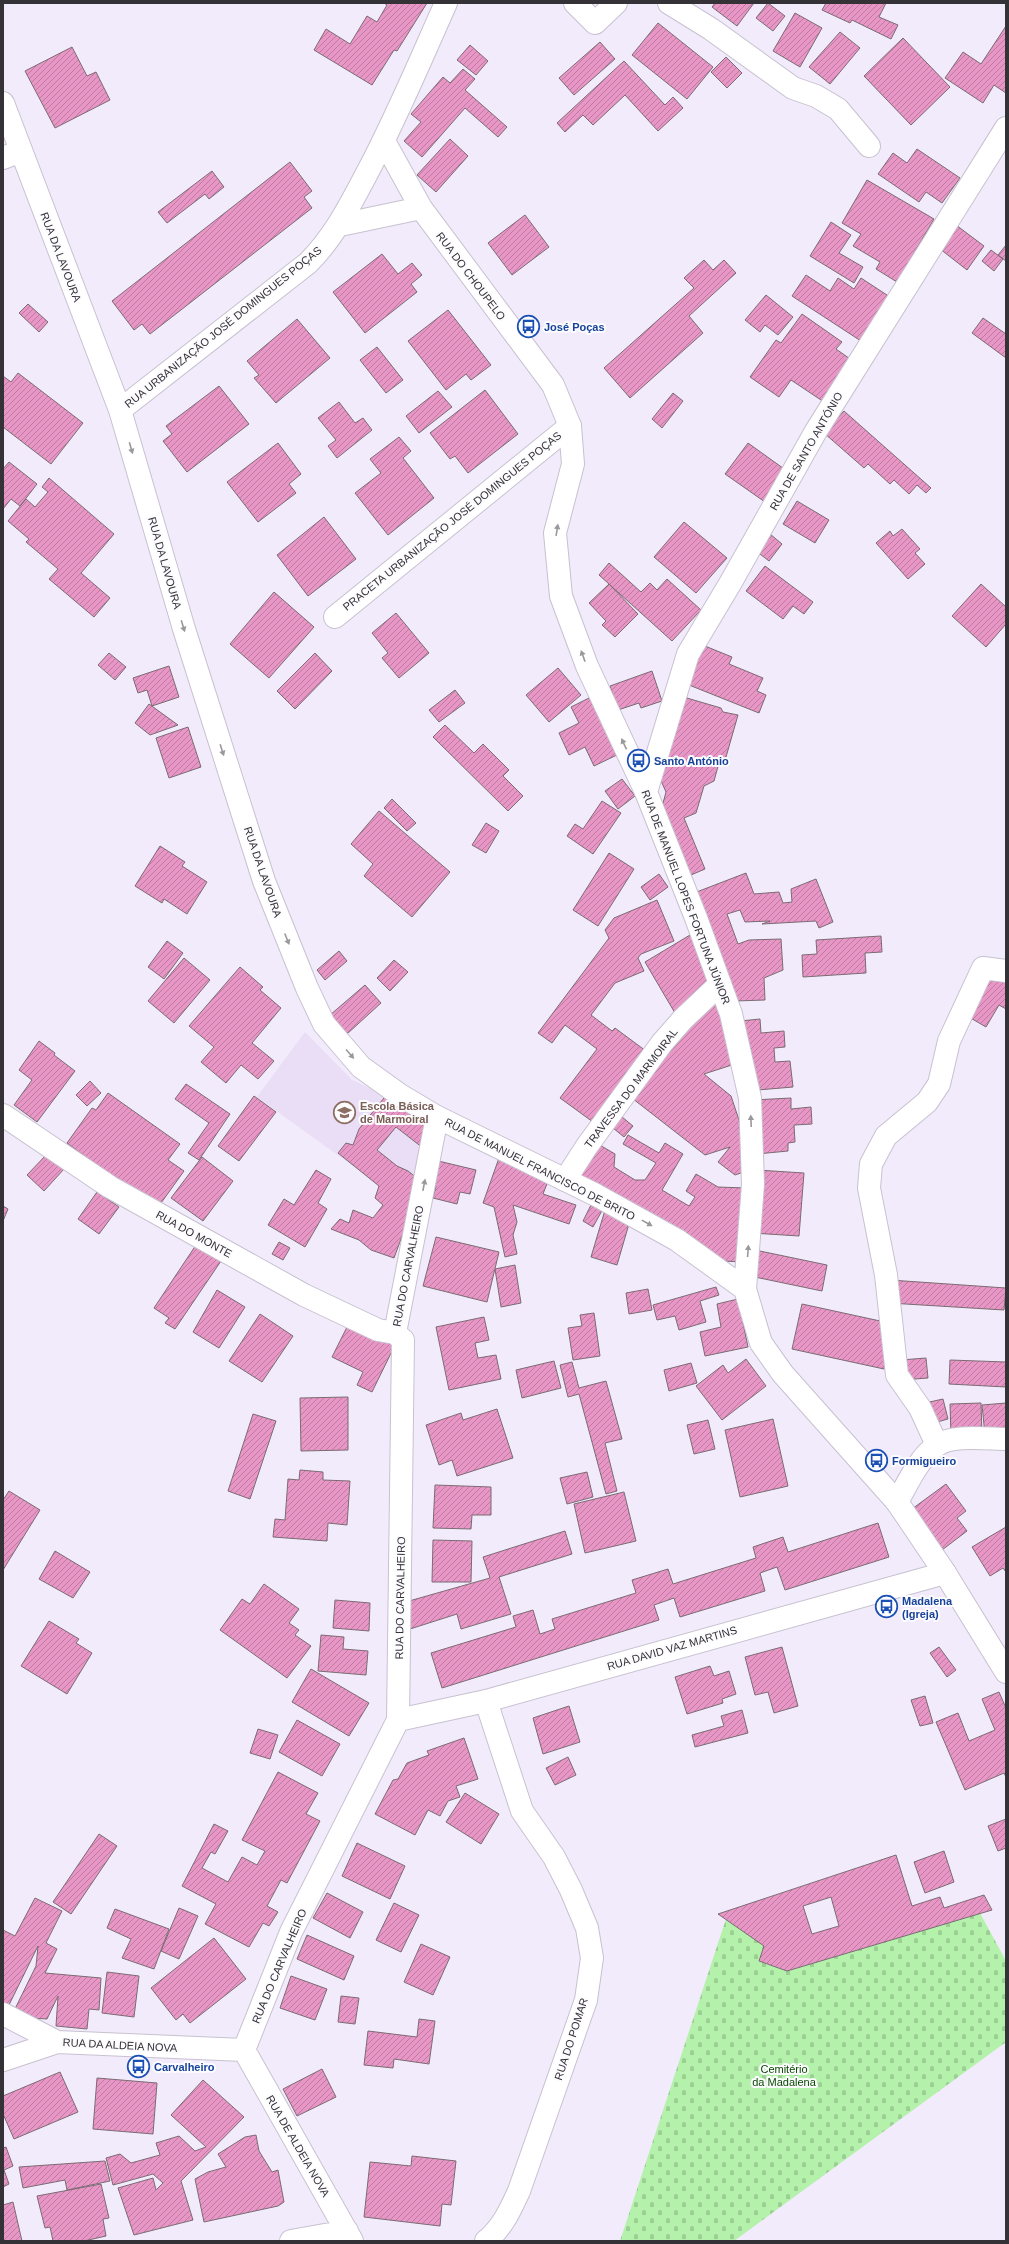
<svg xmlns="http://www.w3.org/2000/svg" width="1009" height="2244" viewBox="0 0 1009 2244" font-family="Helvetica,sans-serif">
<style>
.built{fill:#e9def5}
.cemetery{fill:url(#cemetery-stones)}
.building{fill:url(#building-hatch);stroke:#7b6b73;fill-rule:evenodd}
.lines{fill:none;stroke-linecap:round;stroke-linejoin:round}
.minor-casing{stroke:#c8c1d0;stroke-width:24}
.tertiary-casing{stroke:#c8c1d0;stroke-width:24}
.minor{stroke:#fff;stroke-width:22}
.tertiary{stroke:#fff;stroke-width:22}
.oneway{fill:#9a989b}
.labels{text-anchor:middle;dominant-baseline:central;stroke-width:4;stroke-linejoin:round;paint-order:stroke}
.street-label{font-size:11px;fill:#343137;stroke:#fcfbfe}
.transit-label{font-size:11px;font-weight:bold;fill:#164399;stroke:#fcfbfe;text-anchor:start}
.education-label{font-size:11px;font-weight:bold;fill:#785e54;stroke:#fcfbfe;text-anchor:start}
.park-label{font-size:11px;fill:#084801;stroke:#fcfbfe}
</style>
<defs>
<pattern id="cemetery-stones" width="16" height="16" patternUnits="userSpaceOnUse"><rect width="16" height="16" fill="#b4f1ab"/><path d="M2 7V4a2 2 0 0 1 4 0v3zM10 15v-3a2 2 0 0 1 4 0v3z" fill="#9bcf94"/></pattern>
<pattern id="building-hatch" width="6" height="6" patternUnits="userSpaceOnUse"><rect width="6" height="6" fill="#e896c6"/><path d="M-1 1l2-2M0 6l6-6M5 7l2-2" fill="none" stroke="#bd7ba2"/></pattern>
</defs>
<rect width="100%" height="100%" fill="#f2ebfb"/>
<!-- built -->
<path class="built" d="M305 1032 352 1080 383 1094 431 1127 410 1207 257 1097Z"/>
<!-- cemetery -->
<path class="cemetery" d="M980 1913 1006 1961V2042L734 2241H620L726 1919 764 1946 759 1961 787 1971Z"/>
<!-- building -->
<path class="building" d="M384 3H427L397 51 394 50 372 85 314 50 326 29 350 44 367 16 377 22 387 5Z
M715 3H754L737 26 712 7Z
M768 3 785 16 773 31 756 18Z
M826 3H886L879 17 898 25 891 39 852 20 850 23 822 10Z
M795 13 822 28 800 67 773 51Z
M658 23 713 67 687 99 632 55Z
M1006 26V93L994 85 983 103 945 78 963 52 981 64Z
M840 32 860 48 830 84 809 67Z
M903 38 950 87 911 125 864 76Z
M600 42 615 59 574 95 559 78Z
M470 45 488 61 476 75 457 60Z
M72 47 87 76 96 72 110 100 55 128 25 71Z
M726 57 742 73 727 88 711 72Z
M624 61 665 105 673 97 683 108 658 131 625 95 593 125 583 115 565 132 557 123Z
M463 69 475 79 465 90 507 127 498 137 465 108 422 157 404 141 421 122 411 114 443 77 450 83Z
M450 139 468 156 436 192 417 175Z
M917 149 960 178 942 203 926 192 919 202 878 174 893 153 907 163Z
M290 162 312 191 304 197 312 208 150 334 142 324 134 330 112 301Z
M212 171 224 187 209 199 205 194 167 223 158 212Z
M867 180 934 219 897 282 876 269 880 262 853 246 861 234 842 223Z
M525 215 549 247 512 275 488 243Z
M831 222 851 235 839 253 863 267 854 283 810 256Z
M952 222 984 246 967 270 935 245Z
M1006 245V261L998 255Z
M991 250 1003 259 994 271 982 261Z
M382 254 398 274 412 263 422 275 411 284 417 292 365 333 333 292Z
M704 260 713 270 724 260 736 273 689 316 703 333 630 398 604 368 694 288 684 278Z
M806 275 830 291 838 278 854 289 861 278 890 297 861 341 792 296Z
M766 295 793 317 778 335 765 325 760 332 745 320Z
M28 304 48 322 39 332 19 313Z
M448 310 491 365 471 380 466 374 446 390 408 341Z
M802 314 842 342 836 349 853 361 824 402 791 380 779 397 750 377 776 340 781 343Z
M983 318 1006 334V358L972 333Z
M297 319 330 358 276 403 254 378 259 375 247 361Z
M377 347 403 380 386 393 360 360Z
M18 373 83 423 51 464 3 427V376L11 382Z
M219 386 249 424 187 472 163 441 172 434 166 426Z
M485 390 518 434 468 473 455 456 450 459 430 433Z
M438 391 452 407 419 433 406 416Z
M673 393 683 401 662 428 652 419Z
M339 402 355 423 363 418 372 430 337 458 328 446 336 440 318 418Z
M844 411 931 488 926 493 917 485 909 494 894 480 890 484 868 464 864 468 824 433Z
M399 437 411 451 403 458 434 498 388 535 355 493 381 473 370 459Z
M278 443 301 474 289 484 296 493 258 522 227 482Z
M748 443 787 471 765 502 725 474Z
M9 462 37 484 20 506 11 499 3 509V469Z
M49 478 114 534 81 573 110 598 94 617 49 579 58 569 26 542 29 539 8 521 26 499 35 507 48 492 42 487Z
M797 501 829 520 815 543 783 524Z
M324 517 356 559 308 596 277 555Z
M684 522 727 558 696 593 654 557Z
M902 529 920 549 915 553 925 564 908 579 876 543 890 531 893 536Z
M770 534 782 544 769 561 756 551Z
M609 563 641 592 650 583 657 590 667 579 701 610 672 641 599 575Z
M765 566 813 602 804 614 793 606 783 619 746 591Z
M609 584 638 614 615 637 602 625 606 621 589 603Z
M981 584 1006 607V624L986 647 952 616Z
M274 592 314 627 269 678 230 644Z
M396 613 429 653 399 678 382 658 388 653 372 633Z
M700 644 732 657 729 664 763 678 757 691 766 695 759 713 684 683Z
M109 653 126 667 115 680 98 665Z
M315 653 332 671 295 709 277 691Z
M169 666 179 697 152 706 147 690 138 693 133 678Z
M558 668 581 695 549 722 526 695Z
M652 671 662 701 641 708 639 703 618 710 610 686Z
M455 690 465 703 439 722 429 710Z
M593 696 619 754 594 766 585 747 569 755 559 733 579 723 571 707Z
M680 696 721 708 723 712 738 715 726 757 720 759 714 781 704 786 696 813 684 818 705 869 684 878 659 818 666 792 658 774Z
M149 704 178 725 150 735 135 723Z
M445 725 474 753 483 744 509 770 503 776 523 796 508 811 433 737Z
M188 727 201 767 169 778 156 738Z
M622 779 635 796 618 809 605 791Z
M392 799 416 823 407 831 384 808Z
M602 801 621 813 593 854 567 836 575 824 583 829Z
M379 811 450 872 412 917 364 876 373 864 351 844Z
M486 823 499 831 486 853 472 845Z
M160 846 185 862 182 866 207 882 187 914 164 899 162 903 135 886Z
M609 853 634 869 598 926 573 910Z
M746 873 754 894 779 892 783 903 792 902 791 889 816 879 833 922 819 928 816 921 762 924 770 921 745 922 740 910 727 914 738 944 749 940 781 939 783 970 764 978 765 1000 735 1001 694 893Z
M659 874 668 887 650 900 641 887Z
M657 900 674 941 641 954 638 958 644 971 615 983 591 1015 612 1031 615 1028 646 1051 593 1122 560 1098 597 1049 565 1025 552 1043 538 1033 609 938 605 930 614 918Z
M690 935 716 979 675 1013 645 962Z
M881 936 882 952 865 953 866 973 803 977 802 955 817 954 816 940Z
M167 941 183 953 164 979 148 967Z
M339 951 347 961 325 980 317 970Z
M184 958 210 980 174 1023 148 1001Z
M394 960 408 972 390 991 377 978Z
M993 961 1006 969V1009L999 1005 986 1027 962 1013Z
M240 967 263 987 260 990 281 1008 252 1043 274 1061 258 1079 241 1065 226 1083 201 1062 214 1047 189 1026Z
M365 985 381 1003 347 1034 330 1015Z
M713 987 738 1063 704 1074 731 1096 755 1168 735 1175 718 1162 730 1147 705 1155 628 1095Z
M760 1019 761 1033 784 1031 785 1047 774 1048 775 1062 790 1061 793 1087 746 1091 740 1021Z
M39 1041 55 1053 54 1055 75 1071 37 1122 14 1105 32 1080 19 1070Z
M90 1081 101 1093 87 1106 76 1095Z
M186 1084 230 1114 199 1160 188 1153 209 1123 175 1099Z
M108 1093 180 1144 168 1160 184 1171 156 1210 67 1143 92 1108 96 1110Z
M388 1093 432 1128 423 1148 396 1127 377 1150 397 1166 408 1171 422 1182 394 1258 371 1250 359 1240 331 1229 340 1219 349 1223 353 1210 373 1218 383 1205 375 1198 379 1186 338 1153 346 1143 353 1145 359 1129Z
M254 1096 276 1112 239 1161 218 1146Z
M791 1098V1109L811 1107 812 1124 794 1125 795 1142 788 1143V1151L757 1154 753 1100Z
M616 1112 633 1126 624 1137 607 1123Z
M628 1135 659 1153 665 1143 683 1154 662 1190 689 1206 695 1197 686 1191 696 1174 718 1187 746 1188 743 1262 722 1261 574 1173 593 1141 615 1154 614 1167 635 1180H645L656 1163 623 1144Z
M48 1153 64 1169 44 1191 27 1175Z
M202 1157 233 1181 203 1221 171 1198Z
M499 1158 550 1176 543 1194 576 1205 569 1224 513 1205 517 1222 513 1235 517 1254 505 1257 494 1207 483 1203Z
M430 1159 476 1170 470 1194 460 1192 457 1204 433 1198 436 1186 424 1182Z
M316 1170 331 1179 318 1203 327 1209 305 1247 268 1225 284 1199 294 1205Z
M757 1170 804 1173 799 1236 752 1233Z
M97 1192 119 1207 99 1234 78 1219Z
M593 1201 604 1207 593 1227 583 1221Z
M3 1206 8 1209 3 1221Z
M605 1210 631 1217 617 1265 591 1257Z
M436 1237 499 1252 487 1302 423 1286Z
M198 1242 223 1258 175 1329 165 1323 169 1318 154 1308Z
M279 1242 290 1248 283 1260 272 1254Z
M755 1250 827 1265 822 1291 750 1276Z
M515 1265 521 1303 501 1307 495 1269Z
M890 1280 1006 1288 1004 1310 889 1303Z
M716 1287 719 1295 700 1301 706 1322 679 1330 675 1316 657 1320 653 1305Z
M648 1289 652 1310 629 1314 626 1293Z
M217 1290 245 1307 219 1348 193 1332Z
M738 1299 748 1347 705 1356 700 1332 721 1327 717 1304Z
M802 1304 894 1324 884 1369 792 1349Z
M594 1313 600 1356 573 1360 568 1328 582 1326 580 1315Z
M260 1314 293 1336 262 1382 229 1361Z
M484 1317 489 1340 475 1343 478 1358 496 1355 501 1379 449 1390 436 1327Z
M350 1321 396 1343 372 1392 357 1385 363 1372 332 1357Z
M926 1358 928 1378 902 1380 901 1360Z
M746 1359 766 1386 722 1420 696 1386 723 1365 728 1373Z
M950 1360 1006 1362V1387L949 1384Z
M554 1361 561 1388 522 1398 516 1370Z
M572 1362 579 1388 606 1381 622 1439 605 1443 617 1491 606 1494 579 1394 568 1397 560 1365Z
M691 1363 697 1383 669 1391 664 1370Z
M348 1397V1450L301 1451 300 1398Z
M943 1399 948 1419 930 1424 925 1403Z
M981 1403 982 1435 951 1436 950 1404Z
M1006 1403V1434L985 1435 982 1405Z
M497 1409 513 1458 457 1476 452 1460 439 1465 426 1425 461 1413 463 1420Z
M253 1414 276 1421 250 1499 228 1491Z
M773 1419 788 1486 740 1497 725 1430Z
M708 1420 715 1449 694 1454 687 1425Z
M300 1470 323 1472V1480L350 1481 347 1525 328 1523 327 1541 273 1537 275 1519 285 1520 288 1479 299 1480Z
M587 1472 593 1497 567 1504 560 1478Z
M946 1484 966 1511 957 1518 967 1531 942 1550 912 1509Z
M435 1485 491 1487V1515H472L471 1529 433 1528Z
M9 1491 40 1510 3 1570V1500Z
M624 1492 636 1541 585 1553 574 1504Z
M878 1523 889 1557 785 1590 777 1567 760 1573 765 1591 680 1617 674 1598 654 1605 659 1620 442 1688 431 1653 516 1627 513 1616 533 1610 540 1634 555 1629 552 1619 636 1593 632 1580 668 1569 673 1584 756 1558 753 1547 783 1537 788 1552Z
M1006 1527V1572L1003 1568 990 1576 972 1547Z
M565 1531 572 1554 499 1577 511 1614 461 1629 457 1614 410 1629 402 1603 490 1578 483 1557Z
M433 1540 472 1541 471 1582H432Z
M55 1551 90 1572 73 1598 39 1579Z
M264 1584 299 1609 289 1623 299 1630 295 1635 311 1646 287 1678 220 1630 242 1599 250 1604Z
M335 1600 370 1603 369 1631 333 1628Z
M49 1621 79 1639 76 1643 92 1653 67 1694 21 1666Z
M321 1635 344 1637 343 1649 368 1651 366 1675 318 1671Z
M782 1647 798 1706 774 1713 768 1692 755 1695 745 1657Z
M939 1647 956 1670 947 1677 930 1653Z
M710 1666 714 1676 729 1671 736 1694 722 1699 723 1703 687 1714 675 1677Z
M311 1669 369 1703 349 1736 292 1702Z
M999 1692 1006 1708V1777L1004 1773 965 1790 936 1722 958 1713 969 1741 995 1730 982 1699Z
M925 1696 933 1723 920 1726 911 1700Z
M569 1706 580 1742 543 1754 533 1718Z
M742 1710 748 1733 695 1747 692 1735 724 1726 721 1716Z
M297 1720 340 1744 322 1776 279 1752Z
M258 1729 278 1735 270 1759 250 1753Z
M464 1738 478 1779 456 1786 460 1797 448 1801 440 1816 428 1810 415 1835 375 1814 393 1780 398 1779 407 1763 429 1755 427 1751Z
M568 1757 576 1775 555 1785 546 1768Z
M278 1772 318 1793 306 1814 320 1821 287 1883 281 1880 267 1906 278 1912 269 1926 263 1923 249 1947 205 1924 216 1904 182 1886 214 1824 228 1831 215 1854 211 1852 202 1868 228 1882 242 1857 257 1865 265 1851 242 1840Z
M465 1793 499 1814 481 1844 446 1822Z
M1006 1819V1848L998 1851 988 1826Z
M99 1834 117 1846 71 1914 53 1902Z
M357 1843 405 1866 390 1899 342 1876Z
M944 1851 954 1882 925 1893 914 1862Z
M896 1855 912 1906 940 1897 944 1908 984 1895 992 1910 787 1971 759 1961 764 1946 718 1914ZM831 1897 839 1926 812 1934 803 1906Z
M327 1893 363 1912 350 1938 313 1918Z
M35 1898 62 1911 46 1943 57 1949 45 1973 101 1978 99 2010 89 2009 87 2029 56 2026 58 1996 47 2019 30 2018 14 2011 36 1966 38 1946 7 2009 3 2007V1930L15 1936Z
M394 1903 419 1915 401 1952 376 1940Z
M179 1908 198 1916 179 1959 161 1951Z
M115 1909 169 1929 154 1969 122 1958 131 1939 107 1928Z
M307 1935 354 1956 344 1980 297 1959Z
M214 1938 246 1979 190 2023 183 2014 176 2020 151 1988Z
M421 1944 450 1957 433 1995 404 1982Z
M107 1972 139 1976 134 2017 102 2013Z
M291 1976 327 1989 315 2020 280 2008Z
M341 1996 359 1998 355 2024 338 2022Z
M419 2019 435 2021 429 2064 394 2059 393 2068 364 2065 368 2031 417 2037Z
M322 2069 336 2097 297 2116 283 2089Z
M60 2072 78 2112 14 2139 3 2114V2096Z
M97 2078 157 2083 153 2134 93 2129Z
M203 2080 244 2117 181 2181 193 2220 134 2235 118 2188 153 2178 156 2190 163 2183 153 2174 113 2185 106 2158 120 2154 131 2163 160 2155 156 2143 179 2136 195 2151 206 2147 171 2115Z
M256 2135 259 2151 272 2172 278 2170 284 2202 278 2206 204 2222 195 2179 208 2172 226 2167 218 2154 245 2137Z
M6 2147 13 2166 4 2170 9 2184 3 2187V2148Z
M412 2156 456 2161 451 2205 442 2204 440 2226 364 2217 370 2162 411 2166Z
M105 2161 110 2181 67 2190 65 2180 23 2188 19 2167Z
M101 2184 109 2218 103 2219 106 2236 84 2241H53L50 2227 45 2228 37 2196Z
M13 2202 22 2241H3V2205Z"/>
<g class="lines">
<defs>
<path id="minor" d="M575 3 595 23 616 3
M669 3 711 29 793 88 816 96 838 109 869 146
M3 158 21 151
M335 617 570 426
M646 792 688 654 731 582 816 431 1006 128
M3 1115 110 1187 304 1295 378 1330 395 1333
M565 1180 587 1146 662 1043 683 1019 720 984
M395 1333 437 1117
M937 1445 920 1408 897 1375 886 1275 869 1188 871 1164 886 1136 927 1102 939 1084 949 1041 983 968 1006 971
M897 1502C908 1483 918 1459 936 1446 951 1434 987 1439 1006 1439
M486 1701 522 1811 554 1857 571 1890 587 1928 592 1958 586 2000 519 2191C510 2210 503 2227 486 2241
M398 1720 486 1701 945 1573
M3 2014 57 2042 244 2050
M244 2050 291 1932 398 1720 403 1340 395 1333
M244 2050 352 2241
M3 2060 57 2042
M291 2241 347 2231"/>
<path id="tertiary" d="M3 103 120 410 184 629 264 881 307 988 324 1024 361 1067 400 1095 437 1117 596 1195 677 1240 745 1289
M384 141 421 208 553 385 570 426 573 464 555 533 561 596 587 666 646 792 696 918 731 1014 750 1098 753 1184 745 1289 761 1343 783 1374 897 1502 945 1573 1006 1672
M340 225 421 208
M120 410 308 263C334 237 349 207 366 175 396 119 420 61 446 3"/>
</defs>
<!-- minor casing -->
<use href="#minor" class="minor-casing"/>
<!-- tertiary casing -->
<use href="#tertiary" class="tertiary-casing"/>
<!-- minor -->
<use href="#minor" class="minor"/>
<!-- tertiary -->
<use href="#tertiary" class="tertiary"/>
</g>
<!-- one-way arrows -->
<defs><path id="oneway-solid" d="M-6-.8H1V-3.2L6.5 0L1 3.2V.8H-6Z"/></defs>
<g class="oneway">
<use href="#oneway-solid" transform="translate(131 448) rotate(74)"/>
<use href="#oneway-solid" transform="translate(557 530) rotate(-81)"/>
<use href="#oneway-solid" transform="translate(183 626) rotate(73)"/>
<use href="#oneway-solid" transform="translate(583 656) rotate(-110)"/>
<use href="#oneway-solid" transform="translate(624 744) rotate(-115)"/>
<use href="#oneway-solid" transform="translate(222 750) rotate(72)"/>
<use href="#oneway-solid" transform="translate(287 939) rotate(68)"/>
<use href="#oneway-solid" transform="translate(350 1054) rotate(49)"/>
<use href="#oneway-solid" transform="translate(751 1121) rotate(-92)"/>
<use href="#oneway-solid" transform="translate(424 1185) rotate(-79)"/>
<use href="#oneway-solid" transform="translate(647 1223) rotate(29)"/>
<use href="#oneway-solid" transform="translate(748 1251) rotate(-86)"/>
</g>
<!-- icons -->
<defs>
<symbol id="bus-ring" viewBox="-11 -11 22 22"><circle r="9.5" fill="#fcfbfe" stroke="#1a4fb4" stroke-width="1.5"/><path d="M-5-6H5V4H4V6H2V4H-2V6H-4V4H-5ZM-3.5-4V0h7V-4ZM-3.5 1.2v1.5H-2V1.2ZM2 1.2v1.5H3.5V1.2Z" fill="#1a4fb4"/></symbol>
<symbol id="school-ring" viewBox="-11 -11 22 22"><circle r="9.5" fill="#fcfbfe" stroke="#8d6e63" stroke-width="1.5"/><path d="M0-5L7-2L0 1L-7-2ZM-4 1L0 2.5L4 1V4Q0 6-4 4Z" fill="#8d6e63"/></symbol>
</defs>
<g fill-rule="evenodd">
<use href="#bus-ring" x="516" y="314" width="25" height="25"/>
<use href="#bus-ring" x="626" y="748" width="25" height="25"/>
<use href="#school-ring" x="332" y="1100" width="25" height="25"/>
<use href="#bus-ring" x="864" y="1448" width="25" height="25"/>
<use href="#bus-ring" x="874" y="1594" width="25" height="25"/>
<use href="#bus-ring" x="126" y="2054" width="25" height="25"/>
</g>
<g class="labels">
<!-- street labels -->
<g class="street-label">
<text transform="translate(61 257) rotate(69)">RUA DA LAVOURA</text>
<text transform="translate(471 276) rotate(53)">RUA DO CHOUPELO</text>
<text transform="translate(223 327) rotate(-39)">RUA URBANIZAÇÃO JOSÉ DOMINGUES POÇAS</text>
<text transform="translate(806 451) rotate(-60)">RUA DE SANTO ANTÓNIO</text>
<text transform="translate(452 521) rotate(-39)">PRACETA URBANIZAÇÃO JOSÉ DOMINGUES POÇAS</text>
<text transform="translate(165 563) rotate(74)">RUA DA LAVOURA</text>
<text transform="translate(263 872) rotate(71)">RUA DA LAVOURA</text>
<text transform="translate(686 897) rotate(69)">RUA DE MANUEL LOPES FORTUNA JÚNIOR</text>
<text transform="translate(631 1088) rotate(-53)">TRAVESSA DO MARMOIRAL</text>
<text transform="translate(540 1169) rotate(27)">RUA DE MANUEL FRANCISCO DE BRITO</text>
<text transform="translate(194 1234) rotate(29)">RUA DO MONTE</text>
<text transform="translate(408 1266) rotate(-79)">RUA DO CARVALHEIRO</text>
<text transform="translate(400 1598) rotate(-89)">RUA DO CARVALHEIRO</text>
<text transform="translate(672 1648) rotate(-16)">RUA DAVID VAZ MARTINS</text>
<text transform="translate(279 1966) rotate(-67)">RUA DO CARVALHEIRO</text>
<text transform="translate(571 2039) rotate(-72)">RUA DO POMAR</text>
<text transform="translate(120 2045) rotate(3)">RUA DA ALDEIA NOVA</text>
<text transform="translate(298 2146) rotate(60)">RUA DE ALDEIA NOVA</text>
</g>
<!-- transit labels -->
<g class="transit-label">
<text x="544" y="327">José Poças</text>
<text x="654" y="761">Santo António</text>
<text x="892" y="1461">Formigueiro</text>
<text x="902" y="1601">Madalena<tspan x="902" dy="13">(Igreja)</tspan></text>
<text x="154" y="2067">Carvalheiro</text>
</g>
<!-- education labels -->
<g class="education-label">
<text x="360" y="1106">Escola Básica<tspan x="360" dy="13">de Marmoiral</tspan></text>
</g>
<!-- park labels -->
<g class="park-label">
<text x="784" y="2069">Cemitério<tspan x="784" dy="13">da Madalena</tspan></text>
</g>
</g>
<!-- border -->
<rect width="1009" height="2244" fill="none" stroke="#343137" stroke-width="8"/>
</svg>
